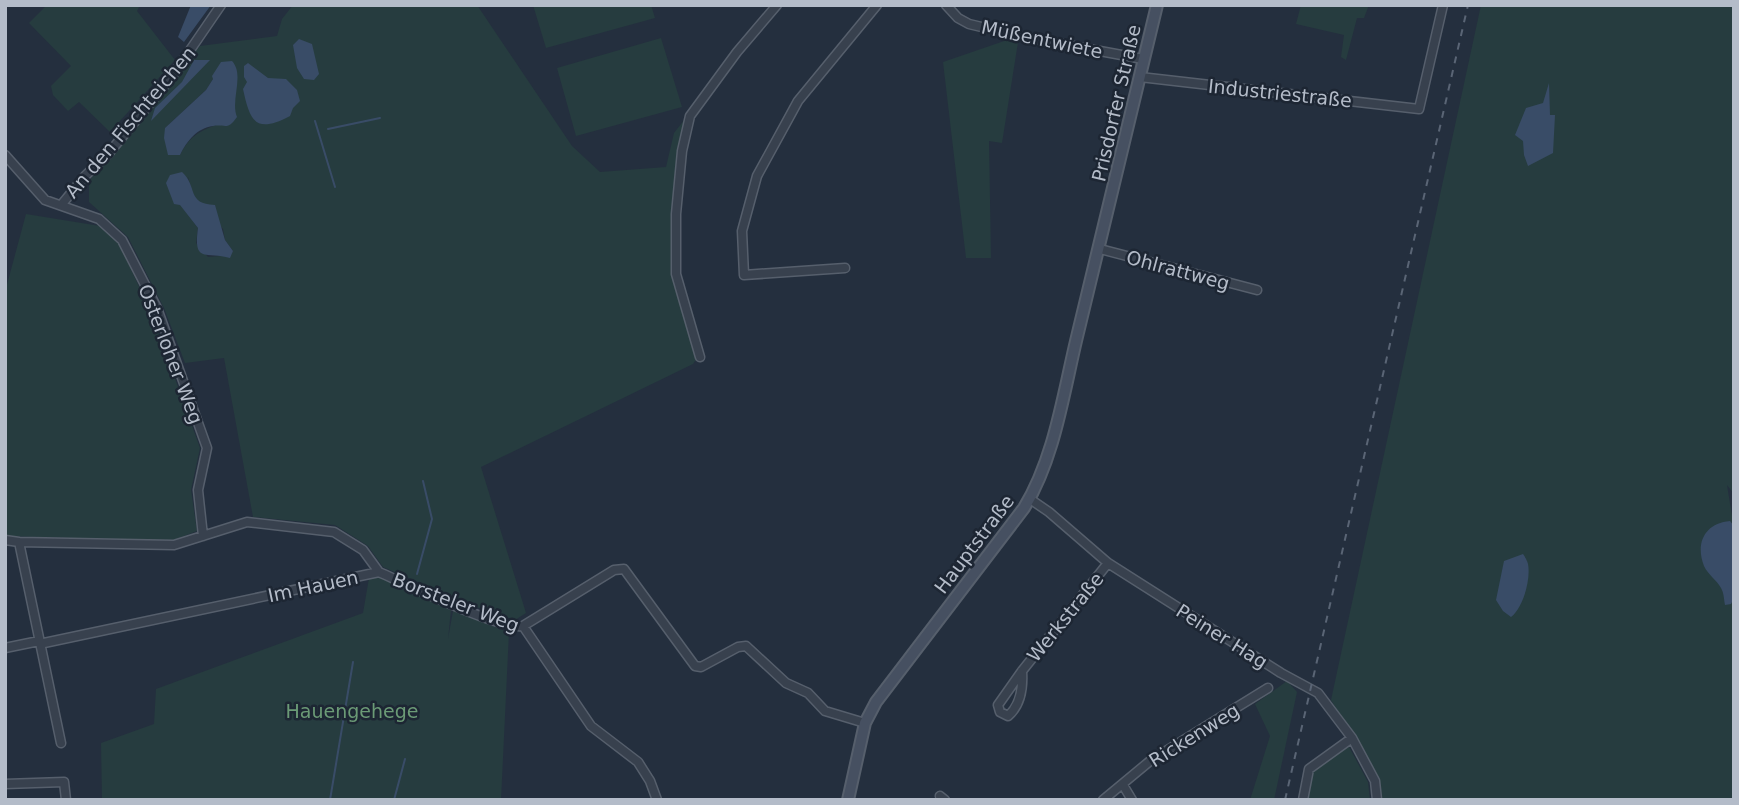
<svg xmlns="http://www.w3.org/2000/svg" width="1739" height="805" viewBox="0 0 1739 805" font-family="'DejaVu Sans',sans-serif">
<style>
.green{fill:#263c3f;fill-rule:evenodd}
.water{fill:#394c67}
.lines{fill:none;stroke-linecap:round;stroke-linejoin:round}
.stream{stroke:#394c67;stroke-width:2}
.street-casing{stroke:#565f6c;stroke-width:11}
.secondary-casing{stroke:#565f6c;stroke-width:14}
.street{stroke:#38414e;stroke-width:8}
.secondary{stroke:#465061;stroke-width:10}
.rail{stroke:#5a6575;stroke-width:2;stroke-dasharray:7 7;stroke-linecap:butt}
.labels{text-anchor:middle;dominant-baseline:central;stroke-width:5;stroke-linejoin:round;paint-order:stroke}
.street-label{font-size:19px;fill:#b4bcc9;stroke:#1d2633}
.park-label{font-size:19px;fill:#6b9a76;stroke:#1d2633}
</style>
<rect width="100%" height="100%" fill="#242f3e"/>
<!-- green -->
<path class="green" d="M47 5H140L137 11 175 60 110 132 79 102 68 111 53 95 51 86 71 66 29 23Z
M293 5H477L572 146 600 172 666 167 674 133 688 115 674 275 697 358 693 364 481 467 526 613 515 620 491 613 383 567 368 546 335 525 253 517 224 358 185 363 164 308 128 237 89 202V181L200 46 277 36 282 19ZM213 79 236 86 234 110C229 115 222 123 216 125 198 132 189 137 180 155L165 128 206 90ZM188 177 193 196 223 229 225 240 233 251 221 256 208 257 196 243 198 228 180 204Z
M533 5H651L655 18 546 48Z
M1301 5H1369L1364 18H1357L1346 60 1341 57 1344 35 1296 24Z
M1481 5H1734V494L1727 485 1734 528V800H1381L1379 780 1331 700Z
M1019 36 1002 143 989 141 991 258H966L943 62Z
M661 38 682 107 576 136 557 68Z
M26 214 100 226 119 243 152 315 200 448 191 490 197 531 171 541 5 536V292Z
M378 576 451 610 448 639 453 611 509 632 501 800H102L101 743 154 724 156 689 363 613 369 578Z
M1287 681 1297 692 1274 800H1250L1270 736 1255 704Z
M1348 745 1368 782 1370 800H1306L1311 772Z"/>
<!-- water -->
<path class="water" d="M191 5H211L184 42 178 37Z
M299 39 312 44 319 74 314 80 304 79 297 68 293 45Z
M194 60H210L151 121 155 108 182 82Z
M232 61C245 75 230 100 237 117 227 131 226 124 213 126 197 128 187 141 180 155H168L164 138 165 128 206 90 213 79 212 76 221 62Z
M248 63 268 78 286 79 297 90 300 101 293 108 290 116C256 134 250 122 243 89L247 82 244 77V66Z
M1549 83 1550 115H1555L1553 153 1528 166 1524 155 1523 141 1515 135 1526 108 1543 103Z
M182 172C198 186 186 204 215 205L225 240 233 251 230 258C206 251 193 264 198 228L180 205 174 204 166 183 170 175Z
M1730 521 1734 526V598L1731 604 1725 605C1724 600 1724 593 1721 588 1717 580 1708 575 1704 566 1695 543 1705 523 1730 521Z
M1523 554C1524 555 1528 562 1528 564 1531 579 1523 608 1511 617L1503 611 1496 600 1504 561Z"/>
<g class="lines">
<!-- stream -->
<path class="stream" d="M315 121 335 187
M328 129 380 118
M417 574 432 519 423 481
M330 800 353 662
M394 800 405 759"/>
<defs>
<path id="street" d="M946 5 958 18 969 24 1019 36 1143 59
M1140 77 1419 109 1443 5
M5 155 45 200 99 219 122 240 157 308 207 448 198 490 203 536
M62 204 85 176 109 153 173 75 221 5
M1100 249 1257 290
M845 268 744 275 742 231 757 176 798 101 877 5
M700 357 676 274V214L682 151 690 116 737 52 777 5
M1030 499 1049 512 1108 563 1281 673 1318 693 1352 738 1375 781 1377 800
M5 540 19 542
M379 572C404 583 502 631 523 626L591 726 638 762 650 781 657 800
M523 626 614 570 624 569 695 666 701 667 738 647 746 646 786 683 808 693 825 711 865 723
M5 648 39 641 44 643 379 572 363 550 334 532 247 522 174 545 19 542 61 743
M1022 671C1023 686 1021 705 1008 716L1000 712 998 705 1022 671 1108 563
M5 784 64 782 66 800
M1123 785 1132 800
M940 796 945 800
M1103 800 1150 761 1268 688
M1303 800 1309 769 1352 738"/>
<path id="secondary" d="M848 800 865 723 876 702 1024 508C1054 459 1063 396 1076 341 1104 229 1131 117 1157 5"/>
</defs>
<!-- street casing -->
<use href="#street" class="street-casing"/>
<!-- secondary casing -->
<use href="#secondary" class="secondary-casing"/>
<!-- street -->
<use href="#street" class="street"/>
<!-- secondary -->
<use href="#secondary" class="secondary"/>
<!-- rail -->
<path class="rail" d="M1285 800 1468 5"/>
</g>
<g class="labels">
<!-- street labels -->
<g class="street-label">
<text transform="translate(1042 39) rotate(12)">Müßentwiete</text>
<text transform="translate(1280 93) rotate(6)">Industriestraße</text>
<text transform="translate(1116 103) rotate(-77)">Prisdorfer Straße</text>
<text transform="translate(130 122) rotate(-50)">An den Fischteichen</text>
<text transform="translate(1178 270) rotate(15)">Ohlrattweg</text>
<text transform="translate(171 354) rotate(69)">Osterloher Weg</text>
<text transform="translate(974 544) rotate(-53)">Hauptstraße</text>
<text transform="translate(313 586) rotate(-12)">Im Hauen</text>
<text transform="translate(456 602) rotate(21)">Borsteler Weg</text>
<text transform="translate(1065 617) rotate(-51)">Werkstraße</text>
<text transform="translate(1222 636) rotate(32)">Peiner Hag</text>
<text transform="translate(1194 735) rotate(-32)">Rickenweg</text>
</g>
<!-- park labels -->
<g class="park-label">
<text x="352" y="711">Hauengehege</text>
</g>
</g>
<!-- border -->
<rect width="1739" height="805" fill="none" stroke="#b4bcc9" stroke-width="14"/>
</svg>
